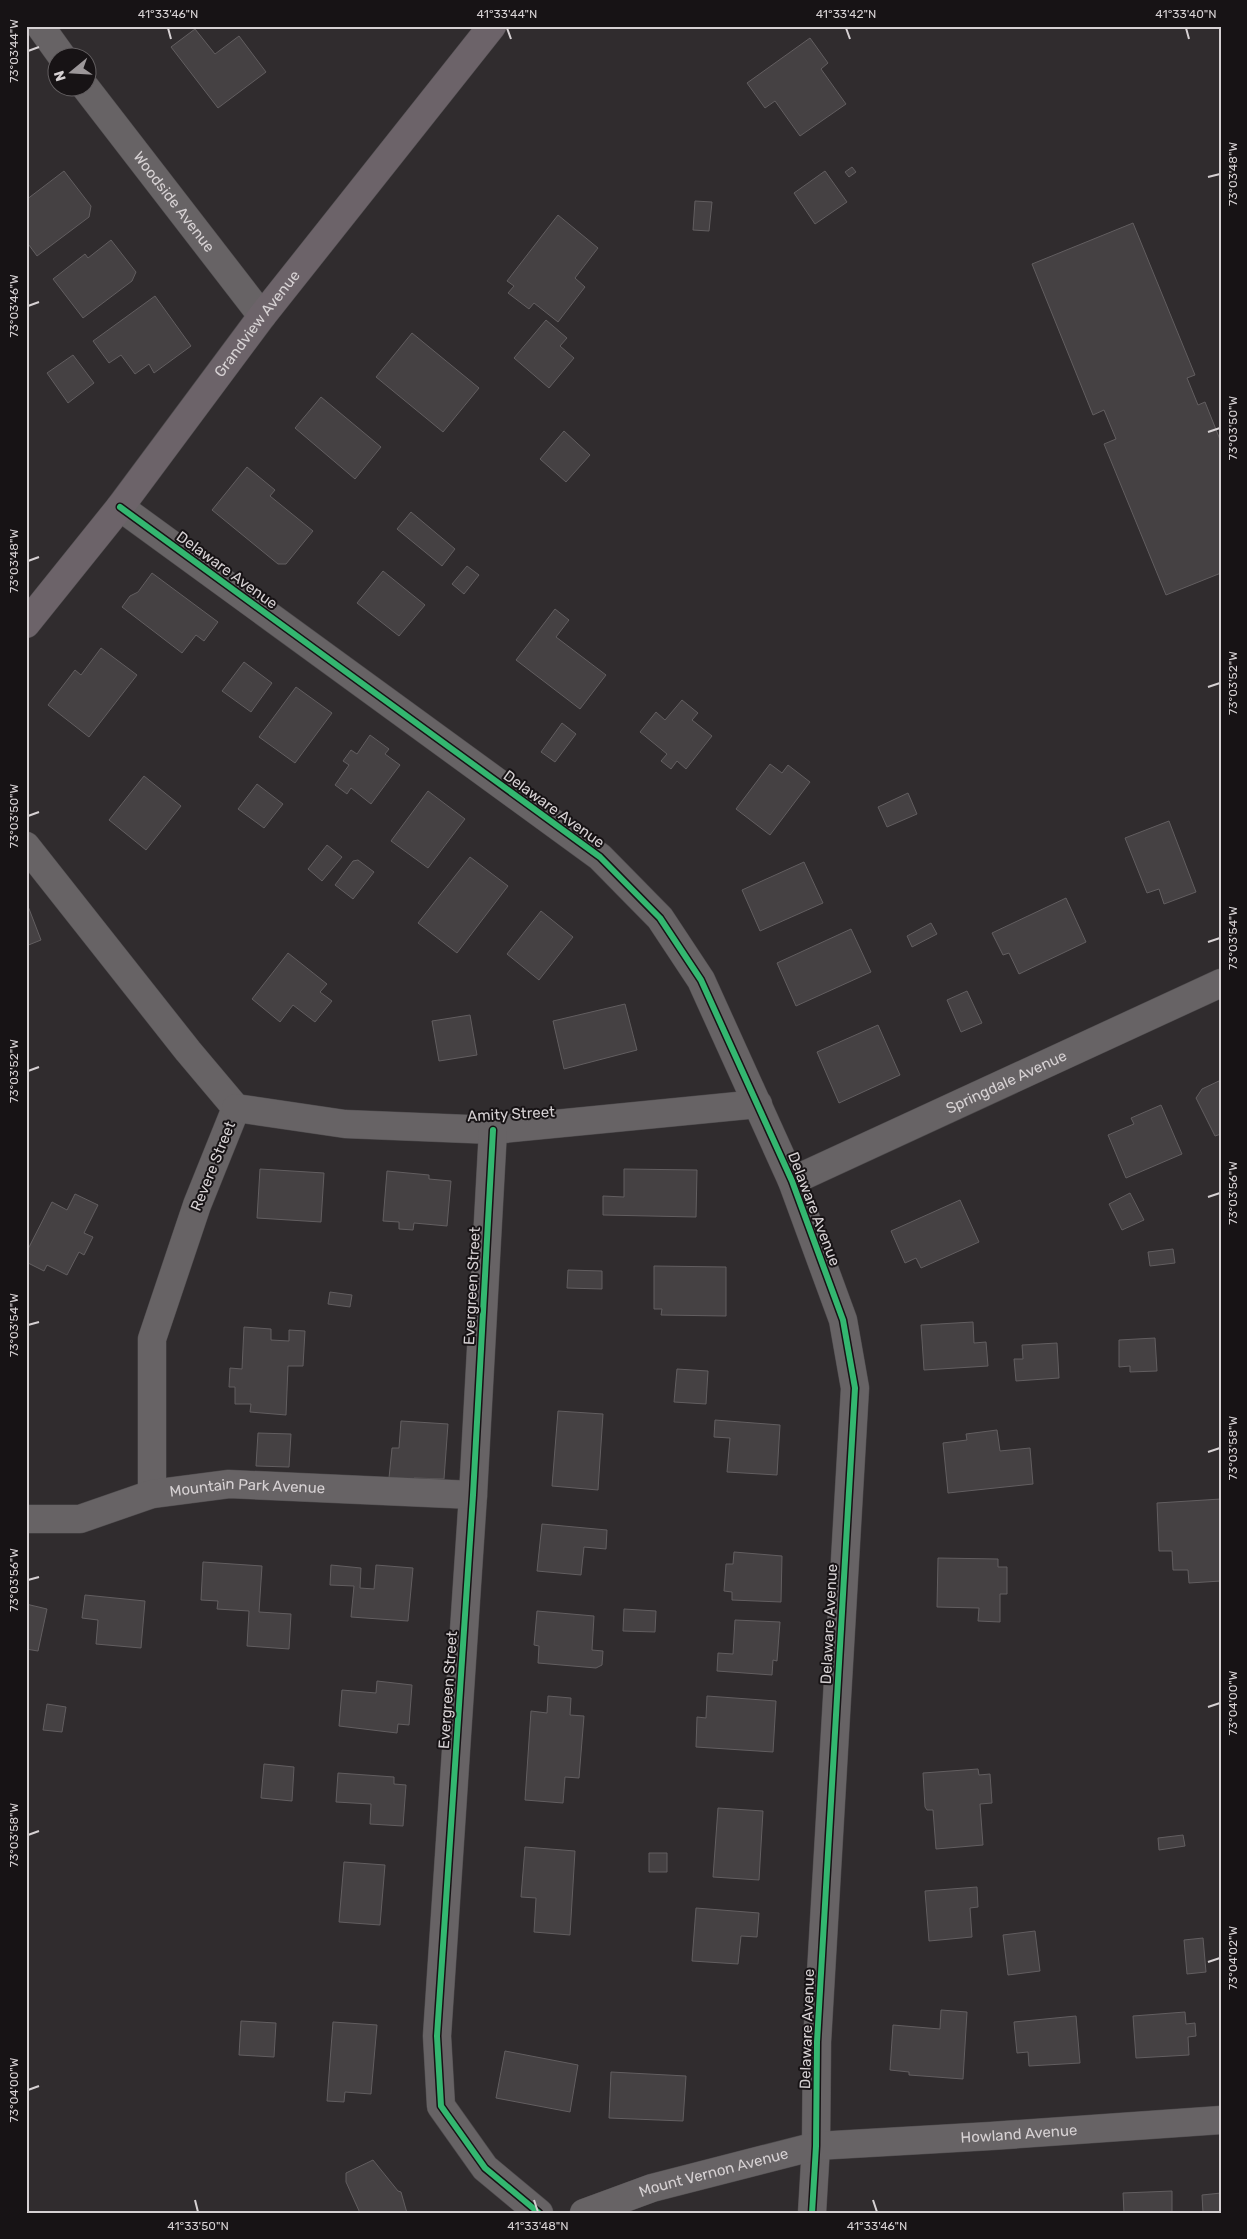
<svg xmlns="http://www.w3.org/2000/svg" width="1247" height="2239" viewBox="0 0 1247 2239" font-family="Rubik,sans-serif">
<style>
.building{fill:#454143;stroke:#625e60}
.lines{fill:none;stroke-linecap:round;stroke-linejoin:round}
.minor-casing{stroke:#4d4a4c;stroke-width:29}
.major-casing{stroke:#4d4a4c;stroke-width:29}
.minor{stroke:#676365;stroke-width:28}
.major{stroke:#6c6369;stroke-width:28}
.cycleway-casing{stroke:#171315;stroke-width:9}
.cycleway{stroke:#33b770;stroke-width:6}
.ticks{fill:none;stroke:#d6d1d3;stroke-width:2}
.labels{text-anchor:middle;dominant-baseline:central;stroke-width:4;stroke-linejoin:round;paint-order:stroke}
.street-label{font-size:15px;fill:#d6d1d3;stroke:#171315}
.neatline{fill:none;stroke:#d6d1d3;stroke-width:2}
.ticks-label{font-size:12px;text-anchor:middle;fill:#d6d1d3}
</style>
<rect width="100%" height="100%" fill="#302c2e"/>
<!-- building -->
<path class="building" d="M195 29 215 54 239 36 266 72 218 108 171 47Z
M810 38 828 63 821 69 846 104 800 136 775 101 765 108 747 83Z
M852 167 856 172 849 177 845 172Z
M64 171 91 206 89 217 37 256 26 241V200Z
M825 171 847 202 815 224 794 193Z
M695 201 712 202 709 231 693 230Z
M558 215 598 248 575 278 585 287 558 322 534 303 529 309 508 293 514 286 507 281Z
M1133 223 1195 375 1187 378 1198 405 1205 402 1221 442V573L1166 595 1104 444 1116 439 1104 410 1093 415 1032 264Z
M111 240 136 272 132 281 83 318 53 279 85 254 88 258Z
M155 296 191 346 154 373 149 364 135 374 121 355 109 363 93 341Z
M546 320 567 338 560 346 574 358 549 388 514 358Z
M412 333 479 388 443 432 376 377Z
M73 355 94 383 68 403 47 373Z
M321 397 381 447 355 479 295 428Z
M564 431 590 455 566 482 540 459Z
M247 467 275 490 270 496 313 531 286 564H278L212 510Z
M411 512 455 549 442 566 397 529Z
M467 566 479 575 464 594 452 584Z
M383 571 425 605 399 636 357 603Z
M152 573 218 622 204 641 196 635 182 653 122 607 130 596 138 592Z
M555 609 569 620 556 637 606 675 580 709 516 660Z
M101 648 137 675 89 737 48 705 75 670 81 675Z
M244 662 272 683 251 712 222 691Z
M296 687 332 713 295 763 259 737Z
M682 700 698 713 692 720 712 736 686 769 677 761 671 769 661 761 667 754 640 732 656 712 665 720Z
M562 723 576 734 555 762 541 752Z
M370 735 389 749 385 754 400 765 371 804 351 788 347 794 335 785 349 765 343 761 351 750 357 754Z
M770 764 782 773 788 765 810 782 770 835 736 809Z
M144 776 181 806 146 850 109 820Z
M257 784 283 804 264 828 238 809Z
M428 791 465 819 428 868 391 841Z
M908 793 917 814 887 827 878 807Z
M1169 821 1196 892 1164 904 1159 889 1147 893 1125 838Z
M327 845 342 857 322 881 308 869Z
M470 857 508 886 457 953 418 923Z
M358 860 374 872 353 899 335 885 353 861Z
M804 862 823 903 760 931 742 890Z
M1066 898 1086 942 1019 974 1009 953 1003 955 992 933Z
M26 901 41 940 26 946Z
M541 911 573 937 539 980 507 954Z
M931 923 937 934 912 947 907 936Z
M851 929 871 972 796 1006 777 963Z
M288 953 327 984 320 992 332 1001 315 1022 293 1005 280 1022 252 999Z
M967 991 982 1023 961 1032 947 1000Z
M625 1004 637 1050 564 1069 553 1021Z
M470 1015 477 1055 439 1061 432 1021Z
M878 1025 900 1075 839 1103 817 1052Z
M1221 1080V1134L1215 1136 1196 1098 1202 1089Z
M1161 1105 1182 1154 1126 1178 1108 1135 1134 1124 1131 1118Z
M260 1169 324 1173 321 1222 257 1218Z
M624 1169 697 1170 696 1217 603 1215V1196L624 1197Z
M387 1171 429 1175V1179L451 1181 447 1226 414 1223 413 1230 399 1229V1222L383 1221Z
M1130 1193 1144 1220 1122 1230 1109 1204Z
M75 1194 98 1205 84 1233 93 1237 84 1255 79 1252 67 1275 47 1265 44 1271 26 1262V1253L52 1202 67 1210Z
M960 1200 979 1242 921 1268 916 1258 905 1263 891 1231Z
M1173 1249 1175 1263 1150 1266 1148 1252Z
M654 1266 726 1267V1316L661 1315 662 1309H654Z
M568 1270 602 1271V1289L567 1288Z
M330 1292 352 1295 350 1307 328 1304Z
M973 1322 974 1343 986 1342 988 1366 924 1370 921 1325Z
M244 1327 271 1329V1340L289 1341V1330L305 1331 303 1366H288L286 1415 250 1412 251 1404H235V1387H229L230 1368 242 1369Z
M1155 1338 1157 1371 1130 1372V1366L1119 1367V1340Z
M1057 1343 1059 1378 1016 1381 1014 1359H1023L1022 1345Z
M677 1369 708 1371 706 1404 674 1402Z
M558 1411 603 1414 598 1490 552 1486Z
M715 1420 780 1425 777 1475 727 1472 730 1438 714 1437Z
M401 1421 448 1424 444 1479 414 1478 413 1488 389 1478 392 1448H399Z
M997 1430 1000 1451 1030 1448 1033 1484 948 1493 943 1443 967 1440 966 1434Z
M258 1433 291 1434 289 1467 256 1466Z
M1221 1499V1581L1189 1583 1188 1570H1173L1172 1551H1159L1157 1503Z
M542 1524 607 1530 606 1549 584 1547 581 1575 537 1571Z
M734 1552 782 1556 781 1602 732 1600V1592L724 1591 726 1564H733Z
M938 1558 998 1559V1567H1007V1594H1000V1622L978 1621 979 1608 937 1607Z
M203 1562 262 1566 259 1612 291 1614 289 1649 247 1646 249 1611 217 1609 218 1601 201 1600Z
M331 1565 361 1568 360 1588 374 1589 376 1565 413 1568 408 1621 351 1617 354 1586 330 1585Z
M85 1595 145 1601 141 1648 96 1644 98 1620 82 1618Z
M26 1604 47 1609 38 1651 26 1649Z
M624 1609 656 1611 655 1632 623 1631Z
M537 1611 594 1616 592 1650 603 1651 602 1665 596 1668 538 1663 539 1646 534 1645Z
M735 1620 780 1622 777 1661 773 1660 772 1675 717 1671 718 1653 733 1654Z
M377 1681 412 1685 409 1725 398 1724 397 1733 339 1726 342 1690 376 1693Z
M548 1696 571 1698 570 1715 584 1716 579 1778 565 1777 563 1803 525 1800 531 1711 547 1713Z
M707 1696 776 1701 773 1752 696 1747 697 1717 706 1718Z
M47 1704 66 1707 62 1732 43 1730Z
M264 1764 294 1767 292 1801 261 1798Z
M978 1769 979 1775 990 1774 992 1803 980 1804 983 1845 936 1849 933 1810H927L925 1807 923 1773Z
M338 1773 394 1777V1784L406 1785 403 1826 370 1824 371 1804 336 1802Z
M718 1808 763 1811 759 1880 713 1877Z
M1183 1835 1185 1846 1159 1850 1158 1838Z
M525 1847 575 1851 570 1935 534 1932 536 1898 521 1897Z
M649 1853H667V1872H649Z
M344 1862 385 1865 380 1925 339 1922Z
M977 1887 978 1907 970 1908 972 1937 929 1941 925 1891Z
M696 1908 759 1913 757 1937 741 1936 738 1964 692 1961Z
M1035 1931 1040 1971 1008 1975 1003 1935Z
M1203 1938 1206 1972 1187 1974 1184 1940Z
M941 2010 967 2012 963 2079 909 2075V2072L890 2070 893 2025 940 2029Z
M1185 2012 1186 2024 1195 2023 1196 2036 1188 2037 1189 2055 1136 2058 1133 2016Z
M1076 2016 1080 2063 1029 2066 1028 2052 1017 2053 1014 2022Z
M241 2021 276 2023 274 2057 239 2055Z
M333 2022 377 2025 371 2094 345 2092 344 2102 327 2101Z
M505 2051 578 2065 570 2112 496 2098Z
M611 2072 686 2076 683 2121 609 2118Z
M373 2160 398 2191 401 2192 407 2213H360L346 2182V2173Z
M1172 2191V2213H1124L1123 2193Z
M1221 2193V2213H1203L1202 2195Z"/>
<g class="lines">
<defs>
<g id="minor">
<path d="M40 26 63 58"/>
<path id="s1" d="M86 88 262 316"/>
<path d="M120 507 600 857 660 918 701 980 792 1181 843 1320 855 1388 817 2042 816 2146 812 2213"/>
<path d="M26 846 188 1051 236 1108 197 1205 152 1339V1494"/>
<path d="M236 1108 345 1124 493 1130 758 1104"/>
<path d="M493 1130 473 1495 437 2036 441 2106 485 2168 539 2213"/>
<path id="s2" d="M792 1181 1221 983"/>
<path id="s3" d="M26 1519H80L152 1494 229 1484 473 1495"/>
<path id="s4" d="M584 2213 652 2188 816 2146 991 2136 1221 2120"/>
</g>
<g id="major">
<path id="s5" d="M26 624 120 507 262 316 492 26"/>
</g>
</defs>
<!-- minor casing -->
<use href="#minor" class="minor-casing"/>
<!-- major casing -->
<use href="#major" class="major-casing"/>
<!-- minor -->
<use href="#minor" class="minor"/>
<!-- major -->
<use href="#major" class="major"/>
<defs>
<path id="cycleway" d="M120 507 600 857 660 918 701 980 792 1181 843 1320 855 1388 817 2042 816 2146 812 2213
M493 1130 473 1495 437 2036 441 2106 485 2168 539 2213"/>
</defs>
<!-- cycleway casing -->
<use href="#cycleway" class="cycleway-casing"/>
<!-- cycleway -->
<use href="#cycleway" class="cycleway"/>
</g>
<!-- ticks -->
<path class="ticks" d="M168 28 171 39M507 28 511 39M846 28 850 39M1186 28 1189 39M28 51 39 47M1208 177 1220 174M28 306 39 302M1208 432 1220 428M28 561 39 557M1208 687 1220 683M28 816 39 812M1208 942 1220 938M28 1071 39 1067M1208 1197 1220 1193M28 1325 39 1322M1208 1452 1220 1448M28 1580 39 1577M1208 1707 1220 1703M28 1835 39 1831M1208 1962 1220 1958M28 2090 39 2086M195 2200 198 2212M534 2200 538 2212M873 2200 877 2212"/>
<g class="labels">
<!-- street labels -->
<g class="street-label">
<text stroke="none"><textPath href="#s1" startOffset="144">Woodside Avenue</textPath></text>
<text stroke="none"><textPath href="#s5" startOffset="379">Grandview Avenue</textPath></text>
<text transform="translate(227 570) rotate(36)">Delaware Avenue</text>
<text transform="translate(554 809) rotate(36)">Delaware Avenue</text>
<text stroke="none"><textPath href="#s2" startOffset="236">Springdale Avenue</textPath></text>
<text transform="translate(511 1114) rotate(-3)">Amity Street</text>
<text transform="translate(213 1166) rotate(-68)">Revere Street</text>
<text transform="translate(814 1209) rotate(69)">Delaware Avenue</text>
<text transform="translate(472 1286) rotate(-87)">Evergreen Street</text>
<text stroke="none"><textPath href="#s3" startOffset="226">Mountain Park Avenue</textPath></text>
<text transform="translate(829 1624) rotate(-87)">Delaware Avenue</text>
<text transform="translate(448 1690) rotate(-86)">Evergreen Street</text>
<text transform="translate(807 2029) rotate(-88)">Delaware Avenue</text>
<text stroke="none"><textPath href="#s4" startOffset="445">Howland Avenue</textPath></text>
<text stroke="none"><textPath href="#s4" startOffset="136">Mount Vernon Avenue</textPath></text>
</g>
</g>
<!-- border -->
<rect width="1247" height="2239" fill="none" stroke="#171315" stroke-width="55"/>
<!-- north arrow -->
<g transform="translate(72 72) rotate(252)"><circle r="24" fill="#171315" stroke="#635f61"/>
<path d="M0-4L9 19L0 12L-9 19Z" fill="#9c9799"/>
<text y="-8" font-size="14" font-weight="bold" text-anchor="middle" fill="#d6d1d3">N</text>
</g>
<rect x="28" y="28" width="1192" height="2184" class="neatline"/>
<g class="ticks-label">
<text x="168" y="18">41°33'46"N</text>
<text x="507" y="18">41°33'44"N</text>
<text x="846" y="18">41°33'42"N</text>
<text x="1186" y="18">41°33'40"N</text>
<text transform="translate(14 51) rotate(-90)" y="4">73°03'44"W</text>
<text transform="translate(1233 174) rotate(-90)" y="4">73°03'48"W</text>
<text transform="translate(14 306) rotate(-90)" y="4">73°03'46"W</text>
<text transform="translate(1233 428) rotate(-90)" y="4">73°03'50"W</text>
<text transform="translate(14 561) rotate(-90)" y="4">73°03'48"W</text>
<text transform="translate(1233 683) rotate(-90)" y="4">73°03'52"W</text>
<text transform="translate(14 816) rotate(-90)" y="4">73°03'50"W</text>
<text transform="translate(1233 938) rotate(-90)" y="4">73°03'54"W</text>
<text transform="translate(14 1071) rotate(-90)" y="4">73°03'52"W</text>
<text transform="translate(1233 1193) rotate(-90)" y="4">73°03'56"W</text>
<text transform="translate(14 1325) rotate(-90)" y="4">73°03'54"W</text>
<text transform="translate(1233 1448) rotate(-90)" y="4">73°03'58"W</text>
<text transform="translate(14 1580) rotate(-90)" y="4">73°03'56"W</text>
<text transform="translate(1233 1703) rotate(-90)" y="4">73°04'00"W</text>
<text transform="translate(14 1835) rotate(-90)" y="4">73°03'58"W</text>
<text transform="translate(1233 1958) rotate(-90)" y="4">73°04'02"W</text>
<text transform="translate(14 2090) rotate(-90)" y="4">73°04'00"W</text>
<text x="198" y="2230">41°33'50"N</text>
<text x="538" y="2230">41°33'48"N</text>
<text x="877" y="2230">41°33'46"N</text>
</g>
</svg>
